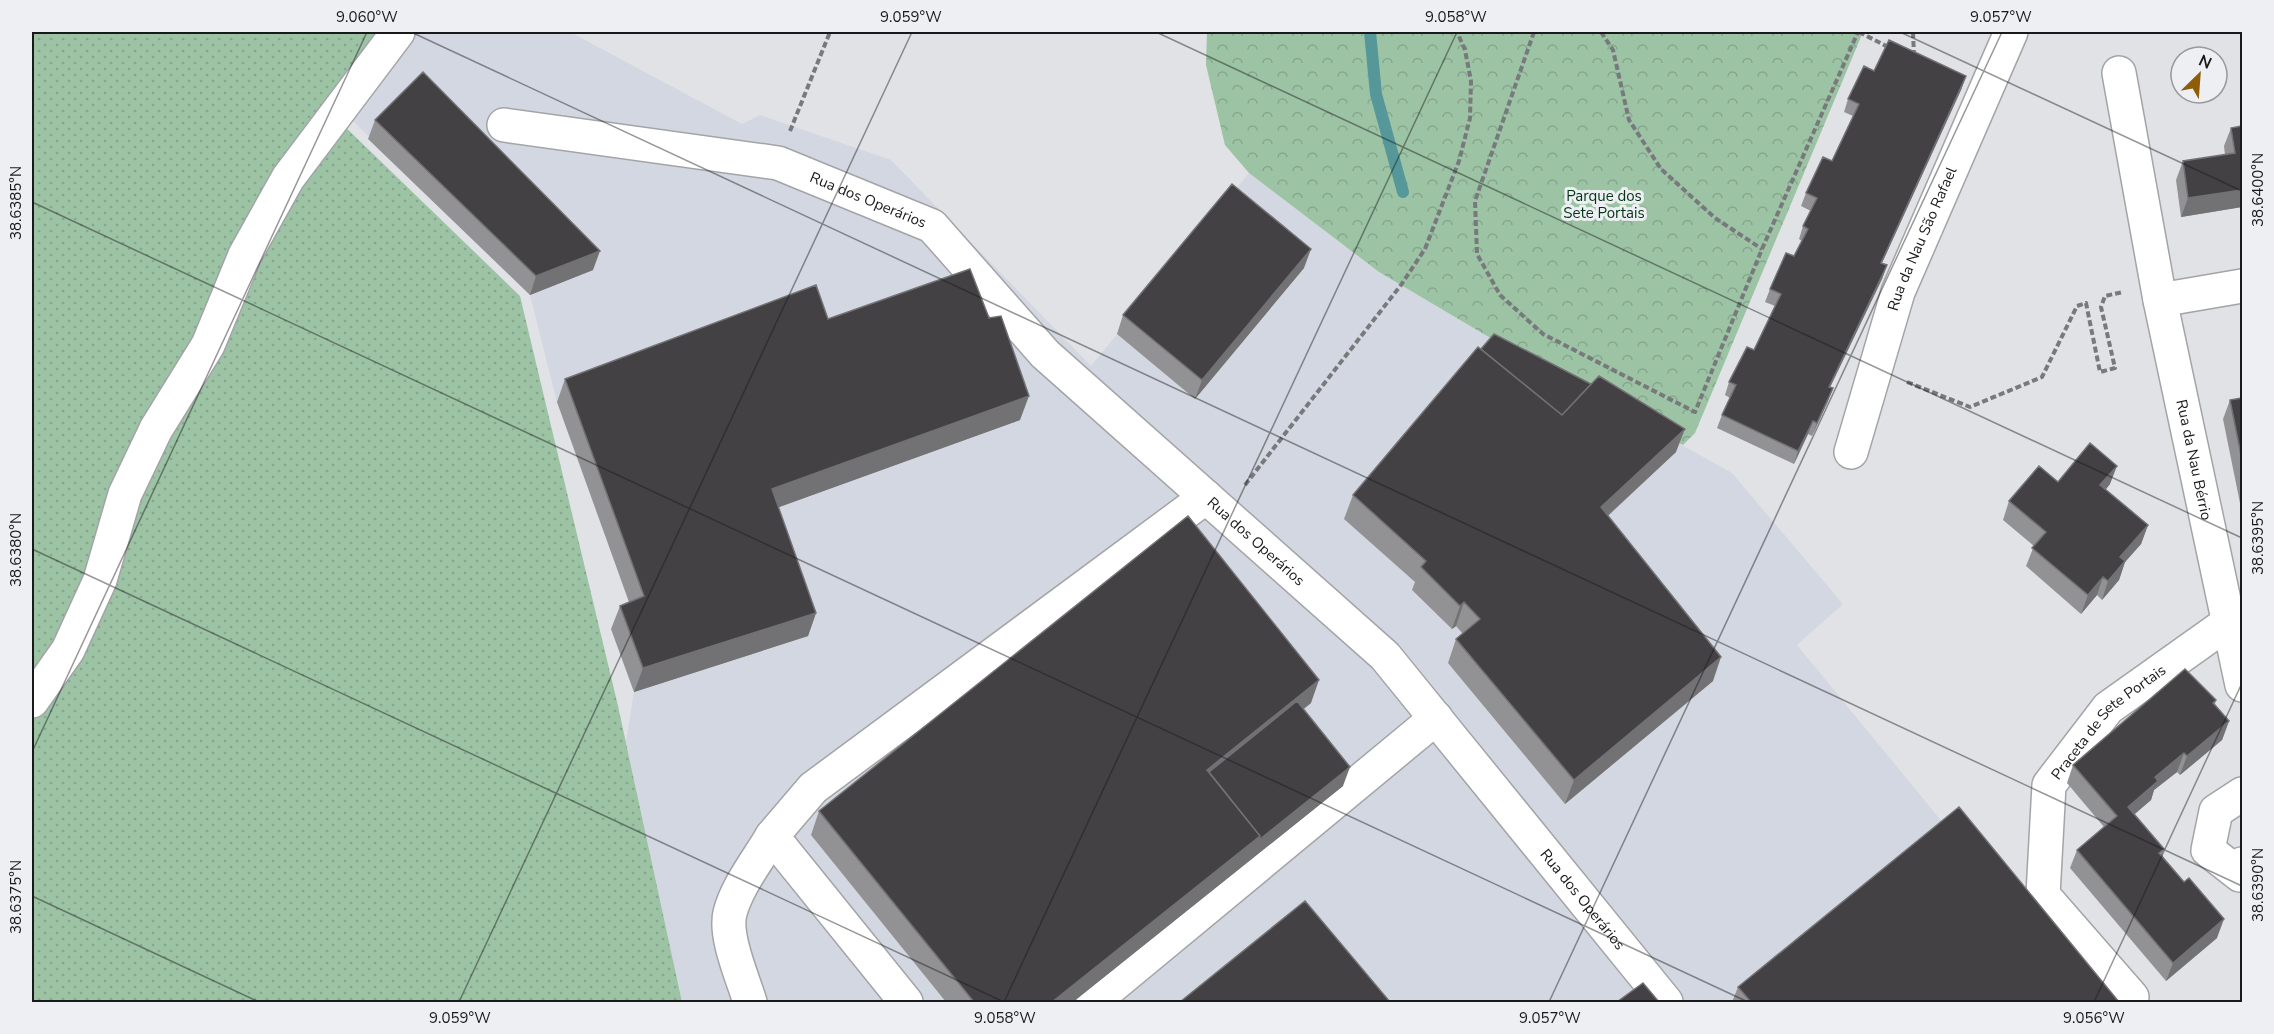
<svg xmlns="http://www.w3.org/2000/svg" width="2274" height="1034" viewBox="0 0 2274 1034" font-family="'Nunito Sans',sans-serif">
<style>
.built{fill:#d3d7e1}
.grass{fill:url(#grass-dots)}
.park{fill:url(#park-crowns)}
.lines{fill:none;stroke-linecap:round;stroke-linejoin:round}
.stream{stroke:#569899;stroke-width:12}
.minor-casing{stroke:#a2a4a7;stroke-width:36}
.path{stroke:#78797c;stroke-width:4;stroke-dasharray:6 3;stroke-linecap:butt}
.minor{stroke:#fff;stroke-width:33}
.wall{fill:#929294}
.shaded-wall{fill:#727174}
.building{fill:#434144;stroke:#727174;stroke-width:1.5}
.ticks{fill:none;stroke:#19191b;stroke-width:1.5;stroke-opacity:0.45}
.labels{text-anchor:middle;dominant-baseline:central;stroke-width:6;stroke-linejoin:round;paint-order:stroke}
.park-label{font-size:15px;fill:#013616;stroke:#edeff2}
.street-label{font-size:15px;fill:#19191b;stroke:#edeff2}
.neatline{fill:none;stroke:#19191b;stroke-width:2}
.ticks-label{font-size:15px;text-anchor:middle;fill:#19191b}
</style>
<defs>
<pattern id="grass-dots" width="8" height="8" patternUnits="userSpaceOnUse" patternTransform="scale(1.5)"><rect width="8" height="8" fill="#9cc3a4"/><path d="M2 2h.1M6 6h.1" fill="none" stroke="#86a78d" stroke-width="1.8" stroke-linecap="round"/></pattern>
<pattern id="park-crowns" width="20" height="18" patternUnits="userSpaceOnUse" patternTransform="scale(1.5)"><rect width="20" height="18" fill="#9cc3a4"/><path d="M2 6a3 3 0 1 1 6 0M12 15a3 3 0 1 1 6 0" fill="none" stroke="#86a78d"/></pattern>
</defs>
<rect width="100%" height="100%" fill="#e0e2e5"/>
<!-- built -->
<path class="built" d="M414 32H570L742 124 760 115 891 160 1091 366 1249 173 1379 272 1487 336 1732 473 1843 604 1797 645 2090 1002H682L626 742 634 692 611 629 635 619 557 402 530 295 349 117Z"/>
<!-- grass -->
<path class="grass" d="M32 32H380L339 121 520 296 618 706 682 1002H32Z"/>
<!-- park -->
<path class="park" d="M1207 32H1863L1695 433 1683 445 1487 336 1379 272 1249 173 1225 145 1206 65Z"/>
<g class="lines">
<!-- stream -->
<path class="stream" d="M1370 32 1376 94 1403 192"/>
<defs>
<g id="minor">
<path id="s1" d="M2119 73 2160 300 2242 685"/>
<path id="s2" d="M504 125 778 163 932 226 1045 354 1385 656 1666 1002"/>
<path d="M2160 300 2242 286"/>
<path id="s3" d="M1851 452 1898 292 2011 32"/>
<path d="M32 701 68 650 100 580 125 494 156 429 208 345 245 255 288 178 398 32"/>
<path d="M2242 794 2216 811 2208 850 2240 875 2242 864"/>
<path id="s4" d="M2132 997 2043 895 2049 785 2108 708 2229 622"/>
<path d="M750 1002C743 979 724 936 730 913 737 886 758 860 772 836"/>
<path d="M906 1002 772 836 813 788 1206 497"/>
<path d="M1093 1002 1436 718"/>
</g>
</defs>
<!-- minor casing -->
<use href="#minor" class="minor-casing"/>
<!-- path -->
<path class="path" d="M1534 32 1475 201 1477 254 1500 295 1543 334 1695 412 1762 249 1858 32
M1601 32 1613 50 1629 120 1661 169 1715 218 1762 249
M1859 32 1890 48
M1913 32 1914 56
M790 131 830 32
M1907 382 1970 407 2042 377 2077 306 2086 303 2100 372 2115 368 2101 307 2105 296 2123 292
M1245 485 1401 285 1425 249 1459 161 1470 118 1471 81 1465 50 1457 32"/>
<!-- minor -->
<use href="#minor" class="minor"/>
</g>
<!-- wall -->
<path class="wall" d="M1874 71 1966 76 1961 90 1882 263 1887 265 1882 279 1830 387 1828 401 1812 436 1808 434 1794 464 1717 428 1722 415 1730 398 1725 395 1729 382 1754 350 1775 306 1765 302 1770 289 1794 256 1802 241 1799 239 1803 226 1811 211 1801 206 1806 193 1832 161 1853 116 1844 112 1848 99Z
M375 120 593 270 530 295 368 139Z
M2242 126V207L2181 217 2176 180 2183 161 2225 155 2224 146 2231 128Z
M1304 268 1195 399 1117 334 1123 315Z
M1481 349 1676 452 1608 516 1713 681 1565 804 1448 663 1456 639 1463 634 1456 626 1452 629 1412 590 1415 582 1344 519 1353 495Z
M565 379 1020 420 778 507 816 613 808 636 634 692 611 629 620 606 629 602 557 402Z
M2242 398V513L2223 419 2230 400Z
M2058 482 2110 484 2106 489 2148 525 2141 544 2125 562 2119 580 2102 600 2097 595 2081 614 2026 566 2034 546 2003 520 2009 501Z
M2216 700 2215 704 2229 721 2222 740 2180 775 2177 772 2154 790 2151 800 2134 814 2164 849 2162 855 2217 938 2166 981 2070 868 2077 850 2104 827 2067 783 2073 765Z
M1311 703 1303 709 1343 786 1073 1002H946L811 835 819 811Z
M1738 987 2119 1002H1732Z"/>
<!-- shaded-wall -->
<path class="shaded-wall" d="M1966 76 1961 90 1876 276 1881 263Z
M2242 190V207L2181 217 2188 198Z
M1311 249 1304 268 1195 399 1202 380Z
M600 251 593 270 530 295 536 276Z
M1887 265 1882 279 1824 400 1829 387Z
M1833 388 1828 401 1812 436 1817 423Z
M1029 396 1020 420 763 513 772 489Z
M1813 421 1808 434 1794 464 1798 451Z
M1685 429 1676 452 1592 530 1601 507Z
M2117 466 2110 484 2094 504 2100 485Z
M2148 525 2141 544 2125 562 2119 580 2102 600 2108 581 2120 557Z
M2103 577 2097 595 2081 614 2088 595Z
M1464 602 1456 626 1452 629 1460 606Z
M816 613 808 636 634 692 643 668Z
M1721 657 1713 681 1565 804 1574 780Z
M1319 680 1311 703 1212 783 1207 770Z
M2229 721 2222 740 2180 775 2187 756Z
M2184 753 2177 772 2154 790 2151 800 2121 826 2128 807 2155 777Z
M1350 767 1343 786 1073 1002H1052L1260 836Z
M2224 919 2217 938 2166 981 2173 963Z"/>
<!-- building -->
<path class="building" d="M1889 40 1966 76 1881 263 1887 265 1829 387 1833 388 1817 423 1813 421 1798 451 1722 415 1736 385 1729 382 1747 347 1754 350 1781 294 1770 289 1786 253 1794 256 1808 229 1803 226 1817 198 1806 193 1823 157 1832 161 1859 104 1848 99 1864 66 1874 71Z
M423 72 600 251 536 276 375 120Z
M2242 126V190L2188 198 2183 161 2235 153 2231 128Z
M1232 184 1311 249 1202 380 1123 315Z
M970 269 989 318 1001 316 1029 396 772 489 816 613 643 668 620 606 644 596 565 379 816 285 828 319Z
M1494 334 1591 384 1562 415 1481 349Z
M1478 347 1562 415 1599 376 1685 429 1601 507 1721 657 1574 780 1456 639 1480 619 1464 602 1460 606 1421 567 1426 561 1353 495Z
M2242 398V460L2230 400Z
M2090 443 2117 466 2100 485 2148 525 2120 557 2125 561 2108 581 2103 577 2088 595 2032 548 2046 532 2009 501 2039 466 2058 482Z
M1188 516 1319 680 1207 770 1260 836 1052 1002H974L819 811Z
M2185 669 2216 700 2213 703 2229 721 2187 756 2184 753 2155 777 2158 781 2128 807 2164 849 2159 853 2184 882 2189 878 2224 919 2173 963 2077 850 2117 816 2073 765Z
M1297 701 1350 767 1259 840 1260 836 1209 772Z
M1959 807 2119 1002H1751L1738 987Z
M1305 901 1390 1002H1180Z
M1643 983 1659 1002H1617Z"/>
<!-- ticks -->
<path class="ticks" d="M411 32 2242 886M1156 32 2242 538M1900 32 2242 191M32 202 1748 1002M32 549 1004 1002M32 752 367 32M32 896 259 1002M459 1002 912 32M1004 1002 1457 32M1549 1002 2002 32M2094 1002 2242 683"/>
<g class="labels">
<!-- park labels -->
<g class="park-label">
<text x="1604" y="196">Parque dos<tspan x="1604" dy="17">Sete Portais</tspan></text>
</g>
<!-- street labels -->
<g class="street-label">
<text stroke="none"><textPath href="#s2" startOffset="374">Rua dos Operários</textPath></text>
<text stroke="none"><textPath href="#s3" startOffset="225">Rua da Nau São Rafael</textPath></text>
<text stroke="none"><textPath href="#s1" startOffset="394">Rua da Nau Bérrio</textPath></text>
<text stroke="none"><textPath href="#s2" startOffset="896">Rua dos Operários</textPath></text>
<text stroke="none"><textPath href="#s4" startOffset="333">Praceta de Sete Portais</textPath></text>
<text stroke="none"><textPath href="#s2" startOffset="1382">Rua dos Operários</textPath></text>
</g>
</g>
<!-- border -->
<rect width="2274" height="1034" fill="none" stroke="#edeff2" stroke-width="66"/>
<!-- north arrow -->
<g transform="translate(2199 75) rotate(25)"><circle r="28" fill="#edeff2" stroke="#98999c" stroke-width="1.5"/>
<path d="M0-4.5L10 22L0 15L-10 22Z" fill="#8d5e07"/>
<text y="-9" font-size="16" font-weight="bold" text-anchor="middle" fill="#19191b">N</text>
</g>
<rect x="33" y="33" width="2208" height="968" class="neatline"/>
<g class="ticks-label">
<text x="367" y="22">9.060°W</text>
<text x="911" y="22">9.059°W</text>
<text x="1456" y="22">9.058°W</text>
<text x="2001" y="22">9.057°W</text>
<text transform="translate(2258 190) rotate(-90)" y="5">38.6400°N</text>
<text transform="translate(16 203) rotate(-90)" y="5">38.6385°N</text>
<text transform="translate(2258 538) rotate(-90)" y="5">38.6395°N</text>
<text transform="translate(16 550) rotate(-90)" y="5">38.6380°N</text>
<text transform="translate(2258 885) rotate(-90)" y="5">38.6390°N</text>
<text transform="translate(16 897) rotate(-90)" y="5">38.6375°N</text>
<text x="460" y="1023">9.059°W</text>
<text x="1005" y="1023">9.058°W</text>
<text x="1550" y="1023">9.057°W</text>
<text x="2094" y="1023">9.056°W</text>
</g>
</svg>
